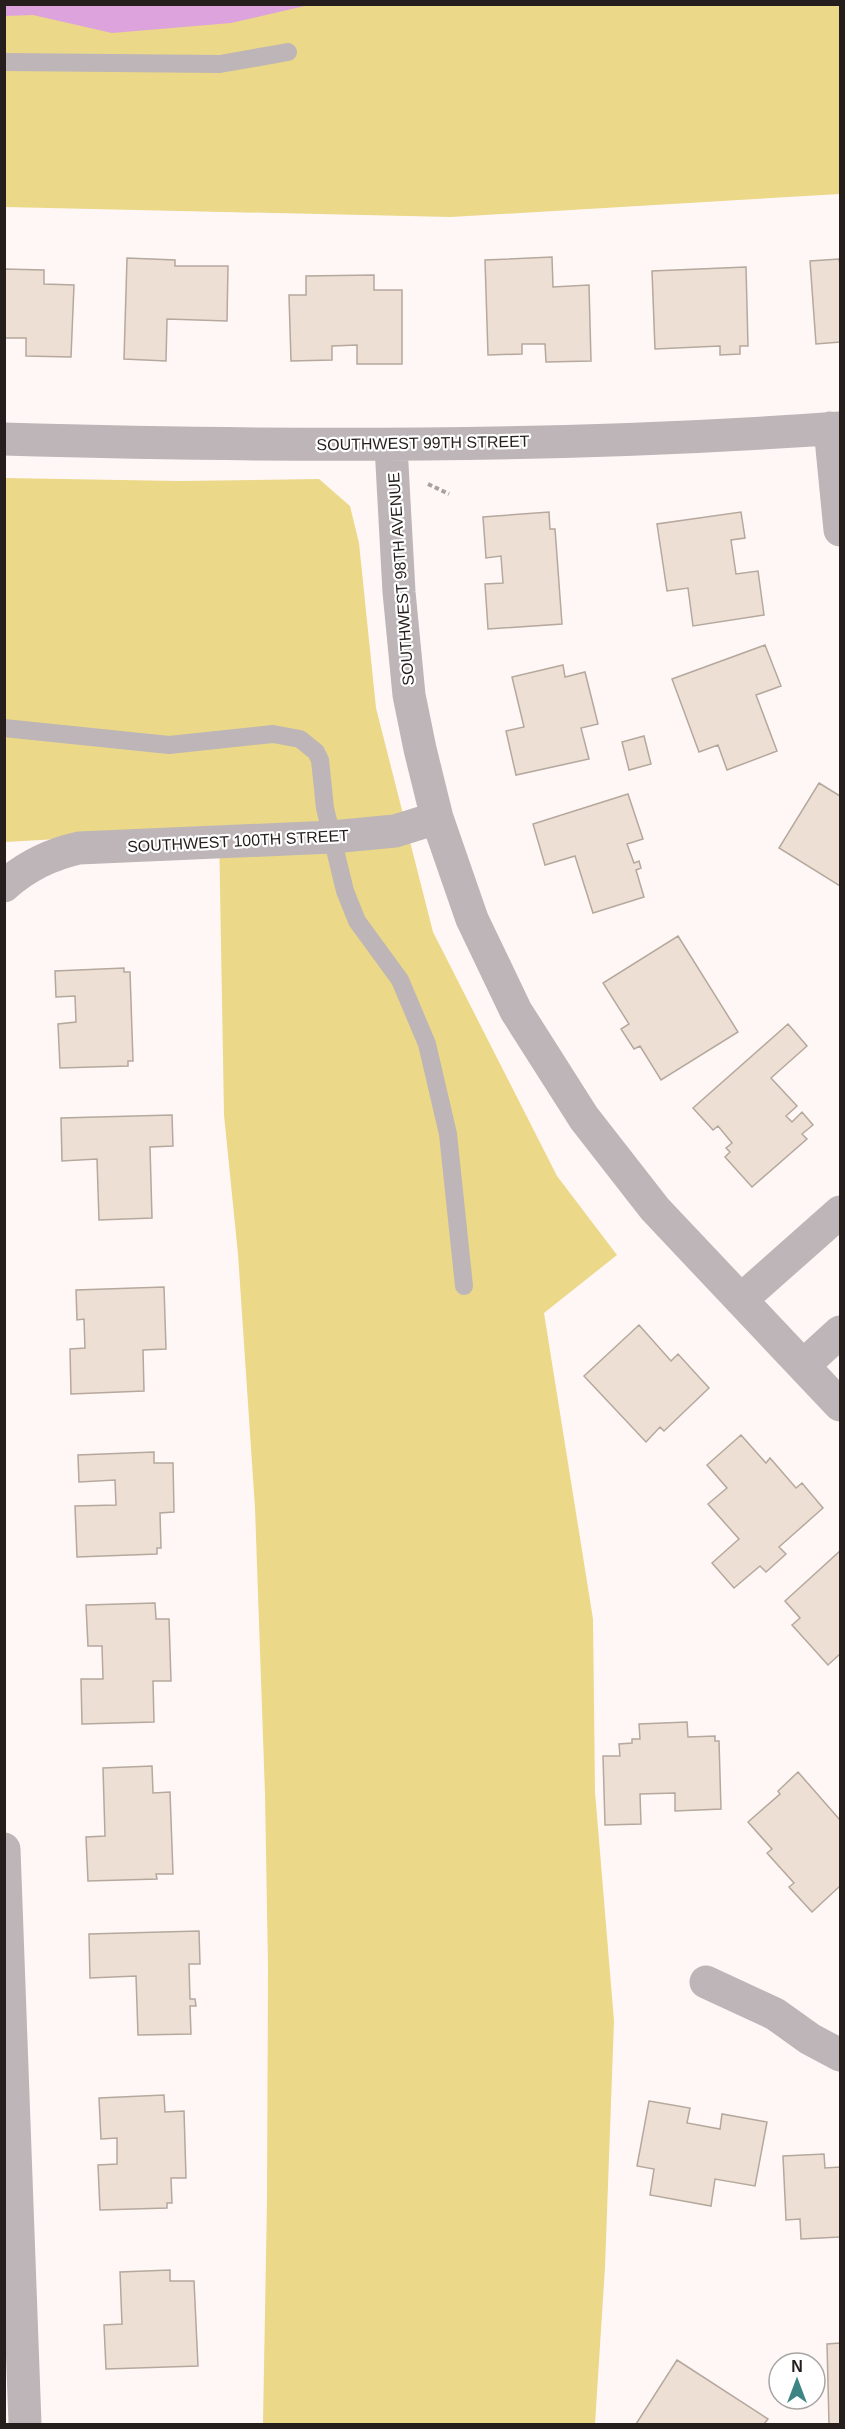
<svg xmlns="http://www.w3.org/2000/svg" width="845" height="2429" viewBox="0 0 845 2429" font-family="Arial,sans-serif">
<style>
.green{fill:#ebd889}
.water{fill:#dda3dd}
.building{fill:#eddfd3;stroke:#b5a89d;stroke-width:1.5}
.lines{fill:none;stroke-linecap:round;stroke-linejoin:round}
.path{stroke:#a9a19f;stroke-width:4;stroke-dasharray:4.5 3;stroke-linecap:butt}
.lane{stroke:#bdb5b7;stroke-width:18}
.street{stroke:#bdb5b7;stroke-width:33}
.labels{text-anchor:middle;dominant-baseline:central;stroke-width:4.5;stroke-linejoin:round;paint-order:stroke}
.street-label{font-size:16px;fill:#251e1c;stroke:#fff}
</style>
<rect width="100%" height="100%" fill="#fff7f5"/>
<!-- green -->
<path class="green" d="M5 5H840V194L451 217 5 207Z
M5 478 179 481 319 479 350 506 359 543 376 708 433 932 557 1176 617 1255 544 1313 593 1619 595 1792 614 2021 605 2267 595 2424H263L267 2201 268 1967 265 1794 255 1508 238 1254 224 1115 219 830 5 842Z"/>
<!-- water -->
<path class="water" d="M4 5 5 4 309 5 231 23 112 33 33 15 5 16Z"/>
<!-- building -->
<path class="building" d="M552 257 553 287 589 285 591 361 546 362 545 344H522V354L488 355 485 260Z
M127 258 175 260V266H228L227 321 167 319 166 361 124 359Z
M839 259 840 264V342L816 344 810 261Z
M746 267 748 346H740V354L720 355V346L655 349 652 271Z
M4 269 44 270V284L74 285 71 357 26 356V338H4Z
M374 275V290H402V364H357V345L332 346V360L291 361 289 295H306V276Z
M549 512 550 529H555L562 624 488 629 485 584 503 583 501 556 486 558 483 517Z
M741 512 745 538 731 540 736 574 758 571 764 615 693 626 688 588 667 591 657 524Z
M765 645 781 686 756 695 777 751 727 770 718 745 699 752 672 679Z
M563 665 565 677 585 672 598 724 581 728 589 759 516 775 506 731 524 727 512 677Z
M644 736 651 764 629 770 622 742Z
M819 783 840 796V886L779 848Z
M628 794 643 839 627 844 634 863 639 861 641 868 636 870 644 897 593 913 575 856 545 865 533 824Z
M678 936 738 1032 661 1080 640 1046 634 1049 621 1029 629 1024 603 983Z
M124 968V972H130L133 1061H128V1066L60 1068 58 1024 76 1022 75 996 56 997 55 971Z
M788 1024 807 1046 771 1078 797 1106 786 1116 792 1122 802 1112 813 1125 802 1134 807 1139 752 1187 725 1157 730 1152 726 1148 732 1143 718 1126 713 1130 693 1108Z
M172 1115 173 1146 150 1147 152 1218 99 1220 97 1159 62 1161 61 1118Z
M164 1287 166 1349 143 1350 144 1391 71 1394 70 1349 85 1348 84 1319 77 1320 76 1290Z
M639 1325 671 1361 678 1354 709 1388 664 1431 660 1427 646 1442 584 1376Z
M741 1435 766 1463 770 1458 796 1488 802 1483 823 1508 779 1547 786 1554 766 1572 760 1566 734 1588 712 1563 739 1539 708 1504 727 1488 707 1465Z
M154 1452V1463H173L174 1512 160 1513 161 1548H157V1554L77 1557 75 1506 116 1505 115 1480 79 1482 78 1455Z
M840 1551V1654L828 1665 792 1625 800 1618 785 1601Z
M155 1603 156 1619H169L171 1681H153L154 1722 82 1724 81 1679H103L102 1646H88L86 1605Z
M687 1722 688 1737 715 1736V1741H719L721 1809 675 1811V1793L640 1794 641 1824 605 1825 603 1756H620L619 1744 632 1743V1739H640L639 1724Z
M152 1766 153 1793 170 1792 173 1874H156L157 1879 88 1881 86 1837 105 1836 103 1768Z
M798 1772 840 1820V1886L812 1912 789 1887 794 1883 767 1853 772 1849 748 1822 780 1794 778 1791Z
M199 1931 200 1964H189L190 1999H195L196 2006H190L191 2034 138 2035 136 1976 90 1978 89 1934Z
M164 2095 165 2112 184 2111 186 2178H171L172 2203H167V2208L100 2210 98 2165 117 2164V2138L101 2139 99 2098Z
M649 2101 690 2108 687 2123 720 2129 722 2114 767 2122 755 2186 715 2179 711 2206 650 2195 654 2169 637 2166Z
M824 2154 825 2168 840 2167V2237L801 2239 800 2219 786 2220 783 2156Z
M170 2270V2281H194L198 2366 106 2369 104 2325 122 2324 120 2272Z
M840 2343V2424H829L827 2344Z
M677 2360 768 2419 764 2424H636Z"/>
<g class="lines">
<!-- path -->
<path class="path" d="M428 484 449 494"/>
<!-- lane -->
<path class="lane" d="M4 62 220 64 288 52
M4 728 169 745 273 734 300 739 316 752 320 760 325 808 345 891 357 921 400 980 427 1044 448 1134 464 1286"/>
<!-- street -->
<path class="street" d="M830 428 840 530
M4 439C283 447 562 448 840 428
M391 446 399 592 409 695 420 749 437 818 472 919 516 1011 584 1118 655 1209 840 1405
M4 886C25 867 52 854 79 848L332 837 395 831 437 818
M742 1299 840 1212
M804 1365 840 1332
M4 1849 25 2424
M706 1982 775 2014 810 2039 840 2055"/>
</g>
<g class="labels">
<!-- street labels -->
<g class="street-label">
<text transform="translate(423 443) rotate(-1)">SOUTHWEST 99TH STREET</text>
<text transform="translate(401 579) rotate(-94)">SOUTHWEST 98TH AVENUE</text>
<text transform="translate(238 841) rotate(-3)">SOUTHWEST 100TH STREET</text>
</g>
</g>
<!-- border -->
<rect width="845" height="2429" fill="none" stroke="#251e1c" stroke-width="12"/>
<!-- north arrow -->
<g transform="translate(797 2381)"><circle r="28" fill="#ffffff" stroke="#a8a5a4" stroke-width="1.5"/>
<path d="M0-4.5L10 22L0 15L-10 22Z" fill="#3d8584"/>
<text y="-9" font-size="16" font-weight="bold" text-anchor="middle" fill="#251e1c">N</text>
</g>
</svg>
